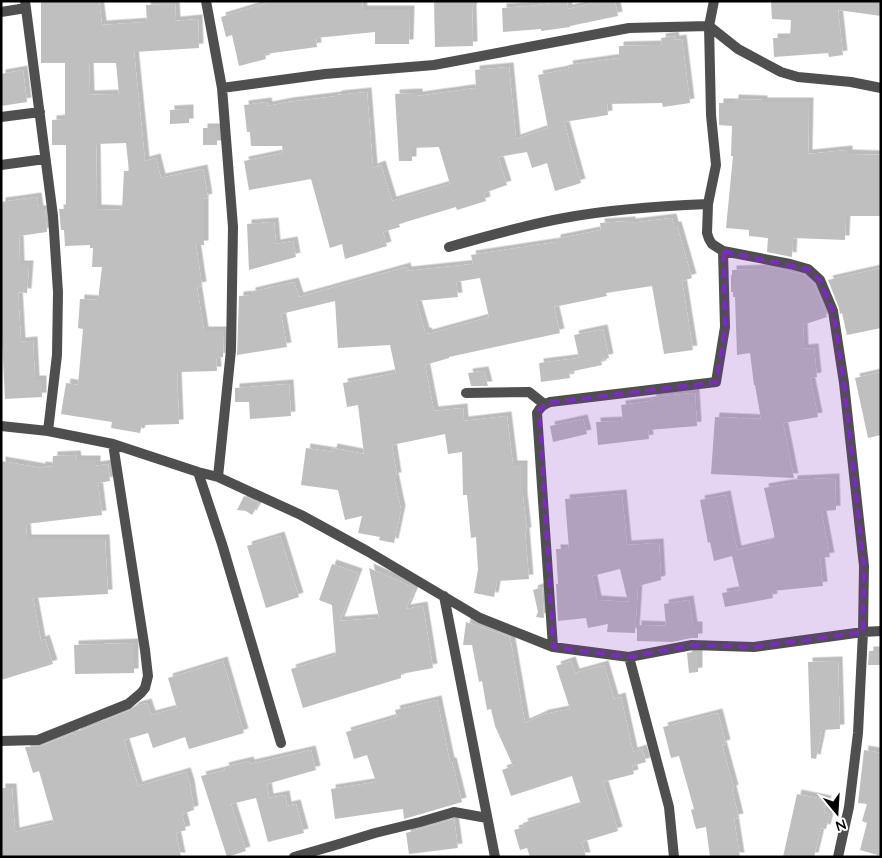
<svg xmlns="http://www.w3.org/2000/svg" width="882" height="858" viewBox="0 0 882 858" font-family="Quicksand,sans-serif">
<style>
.building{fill:#bfbfbf;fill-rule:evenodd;filter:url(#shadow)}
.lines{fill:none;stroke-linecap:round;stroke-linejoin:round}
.minor{stroke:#4f4f4f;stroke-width:10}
.marked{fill:#7b2cbf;fill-opacity:0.2;stroke:#7b2cbf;stroke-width:4;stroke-dasharray:10 6;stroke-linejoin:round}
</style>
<defs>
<filter id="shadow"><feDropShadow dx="4.5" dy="-4.5" stdDeviation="0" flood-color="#0004"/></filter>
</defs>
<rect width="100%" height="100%" fill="#fff"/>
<!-- building -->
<path class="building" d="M41 1H99L102 25 147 22 146 5 175 4 176 21 198 19 199 48 134 52 145 161 156 158 161 178 203 169 208 198 204 199V245H196L202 286 197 287 204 331H224L223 357 216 358 217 371 177 372 179 424 142 425 140 433 111 428 112 422 61 414 66 383 78 385 83 329 78 328 80 299 98 300 102 267H92L93 248H90V245L65 246 64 230H61L59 209H66V145H52V120L65 119V63H41ZM89 63H116L119 94 90 95ZM126 143 129 171H124L122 210 97 209 96 144Z
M273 1H362L363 10H410L409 44H375V32L316 38 317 47 265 54 266 59 239 66 232 35 226 37 221 17Z
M434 1H474L472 10 473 46 435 47Z
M567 1 568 9 602 1H615L618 16 570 26V27L541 31V29L503 32 502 8 531 6Z
M771 1H881V16L838 10 843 55 829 57 828 53 774 57 773 38H790L791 20 772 19Z
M674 36 675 40 682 39 690 103 663 107 662 103 607 104 608 115 564 122 581 183 555 191 547 163 532 168 527 152 498 157 507 185 484 193 486 201 457 210 456 207 399 224 400 227 383 232 387 246 345 259 342 244 330 248 311 179 249 190 244 161 283 153 282 146H251L250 132H247L244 105 267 102 268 106 288 102 337 96V95L367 92 373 168 381 165 392 201 450 184 439 147 412 148V161H399L395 94 418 93V96L476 88 475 70 509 67 516 139 548 128 538 75 569 69 568 65 619 58V46L662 45 661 38Z
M23 70 27 102 1 106V74Z
M734 99 763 100V102H809L808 154 848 150V154L881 155V216H846L845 240 793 238 792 257 767 252 768 238 749 236V230L726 228 733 156H731L732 126 719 125V103H734Z
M189 109V123L170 124V110Z
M203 128H217V145H203Z
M37 197 39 210H45L47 232 19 236 20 265H29L27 293 18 292 21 342 33 341 35 380H42V397L5 399 1 322V202Z
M672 218 674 226H677L692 278 682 281 693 350 664 354 652 286 606 293 607 296 554 307 560 333 449 357V358L425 365 434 411 463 408 464 421 507 416 513 465H523V497L527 532H525L529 579 497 581 494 597 474 593 478 569 476 537 471 538 467 495H463L462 452 448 454 445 434 392 445 397 477H394L401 510 394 543 379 540 380 537 358 533 362 516 345 520 338 490 301 485 306 448 332 452 333 448 364 454 358 405 347 407 343 383 396 373 390 345 338 348 335 301 281 314 287 347 237 355 239 296 251 295V292L294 282 299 297 406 267 407 271 473 264 471 255 556 242V239L601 230 600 223 631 221V223ZM480 278 489 317 428 334 427 332H425L416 301 458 297 456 282Z
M274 222 276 244 293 241 296 257 249 270 247 224Z
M766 266 805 275 814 284 826 313 827 317 803 325 804 349 814 348 817 377 810 378 818 417 783 423 794 478 711 474 715 417 761 419 755 385H754L750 353 737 355 735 297H733V292H731V275H732V270L766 269Z
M881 268V328L847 335 842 313 840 314 839 308 828 280Z
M603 329 609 358 601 360 602 365 569 372 570 378 541 382 539 363 579 358 574 335Z
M484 371 488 386H471L468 373Z
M881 372V435L868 438 855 378Z
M289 384 291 416 250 419 249 402H235V388Z
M695 393 697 426 648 430 649 439 598 445 596 422 623 421 621 405 652 401 651 397Z
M583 419 587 434 553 442 550 426Z
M76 455 77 460H96V466L108 464 110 481 98 483 102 515 26 524 27 539H105L108 594 33 598 41 641 45 639 53 664 1 680V461L41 468V466L52 467 53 456Z
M835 478 836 510 824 511V515H822L830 557 820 558 823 586 772 591 773 598 725 607 722 593 740 590 732 556 714 561 710 542 708 543 700 500 726 495 737 550 770 542 769 540 775 538 764 488 793 483V480Z
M622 494 627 545 659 543 661 580 638 586 635 633 607 632 608 624 588 628 586 618 558 621 556 584H558L556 549H569L565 499ZM620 569 628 602 597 600 592 576Z
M244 496 259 503 252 515 246 511 237 510Z
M280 536 299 597 266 608 247 546Z
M332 564 358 573 340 621 379 618 369 568 415 588 406 609 423 606 433 668 401 674V678L303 708 291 669 336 655 332 605 319 600Z
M542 587 544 618 536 617 538 612 533 590Z
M689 600 693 626H698V638H691L672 642 637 641V625L666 626 664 604Z
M466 622 510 637 525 723 545 714 570 709 556 666 571 661 575 673 604 665 614 699 621 697 633 752 642 749 646 762 632 766 634 774 603 782 618 831 582 842 586 857H530L527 848 520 850 514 830 524 827 523 823 581 805 572 776 511 796 502 770 513 766 495 726 491 709 487 710 482 681 479 682 472 645H463Z
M134 643V673L75 674 74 645Z
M869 651H881V665H868Z
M693 652H698V672L689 673 687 653Z
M223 661 244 733 189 749 185 737 153 748 148 733 124 740 138 786 186 772 190 784 194 810 182 814 186 830 176 833 181 857H1V788H12L15 832 54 823 39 771 33 773 25 747 41 746 74 733 76 736V732L101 723V722L131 710 136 706 147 703 151 715 177 708 168 678Z
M838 661 840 729 822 730 816 759 811 758 808 662Z
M437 700 450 762H452L462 802 404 819 403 809 335 819 331 789 376 782 367 755 354 759 346 732 397 717 395 710Z
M718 713 726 744 722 745 734 789 732 790 739 818 734 819 740 857H710L706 827 696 829 691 810 694 809 679 756 671 758 663 727Z
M311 750 316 770 267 784 269 798 285 795 287 806 296 804 304 833 268 842 256 798 231 804 246 851 227 857 201 776 225 770 224 767 249 761 250 764Z
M864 750 881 753V856L860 850 867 823 862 821 867 804 858 803Z
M797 794 827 800 824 812 830 814 826 829 821 828 814 857H783Z
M454 819 458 848 409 854 406 833Z"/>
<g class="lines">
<!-- minor -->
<path class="minor" d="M25 1 53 216 58 292 57 355 48 431
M206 1 222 88 233 227 231 350 218 477
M714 1 709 26 711 115 716 165 708 204 707 233 709 239 712 244 723 251 790 264 808 269 820 280 833 311 844 383 864 566 863 632 858 733 849 807 838 857
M1 12 26 8
M222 88 325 74 434 65 629 28 709 26 738 49 781 72 798 77 851 82 881 88
M1 117 40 112
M1 165 45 159
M449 247C487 236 525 225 564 218 611 209 660 206 708 204
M466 393 529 392 544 404
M1 426 48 431 113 444 198 472 218 477 301 515 367 551 480 618 553 647 629 657 692 645 754 647 863 632 881 631
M198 472 222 544 281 743
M444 596 495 857
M553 647 537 413C540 407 544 404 550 402L716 382 725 327 723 251
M629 657 669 807 674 857
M1 741 38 740 128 704 141 693 145 688 148 676 145 650 113 444
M294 857 339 844 375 833 420 822 454 812 487 818"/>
</g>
<!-- marked area -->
<path class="marked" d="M723 251 808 269 820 280 833 311 844 383 864 566 863 632 754 647 692 645 629 657 553 647 539 409 550 402 716 382 725 327Z"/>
<!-- border -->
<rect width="882" height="858" fill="none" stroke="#000000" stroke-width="5"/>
<!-- north arrow -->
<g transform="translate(837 813) rotate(162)" stroke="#ffffff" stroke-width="4" paint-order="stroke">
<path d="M0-4L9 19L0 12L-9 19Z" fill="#000000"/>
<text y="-8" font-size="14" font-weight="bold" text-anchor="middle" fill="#000000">N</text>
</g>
</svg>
